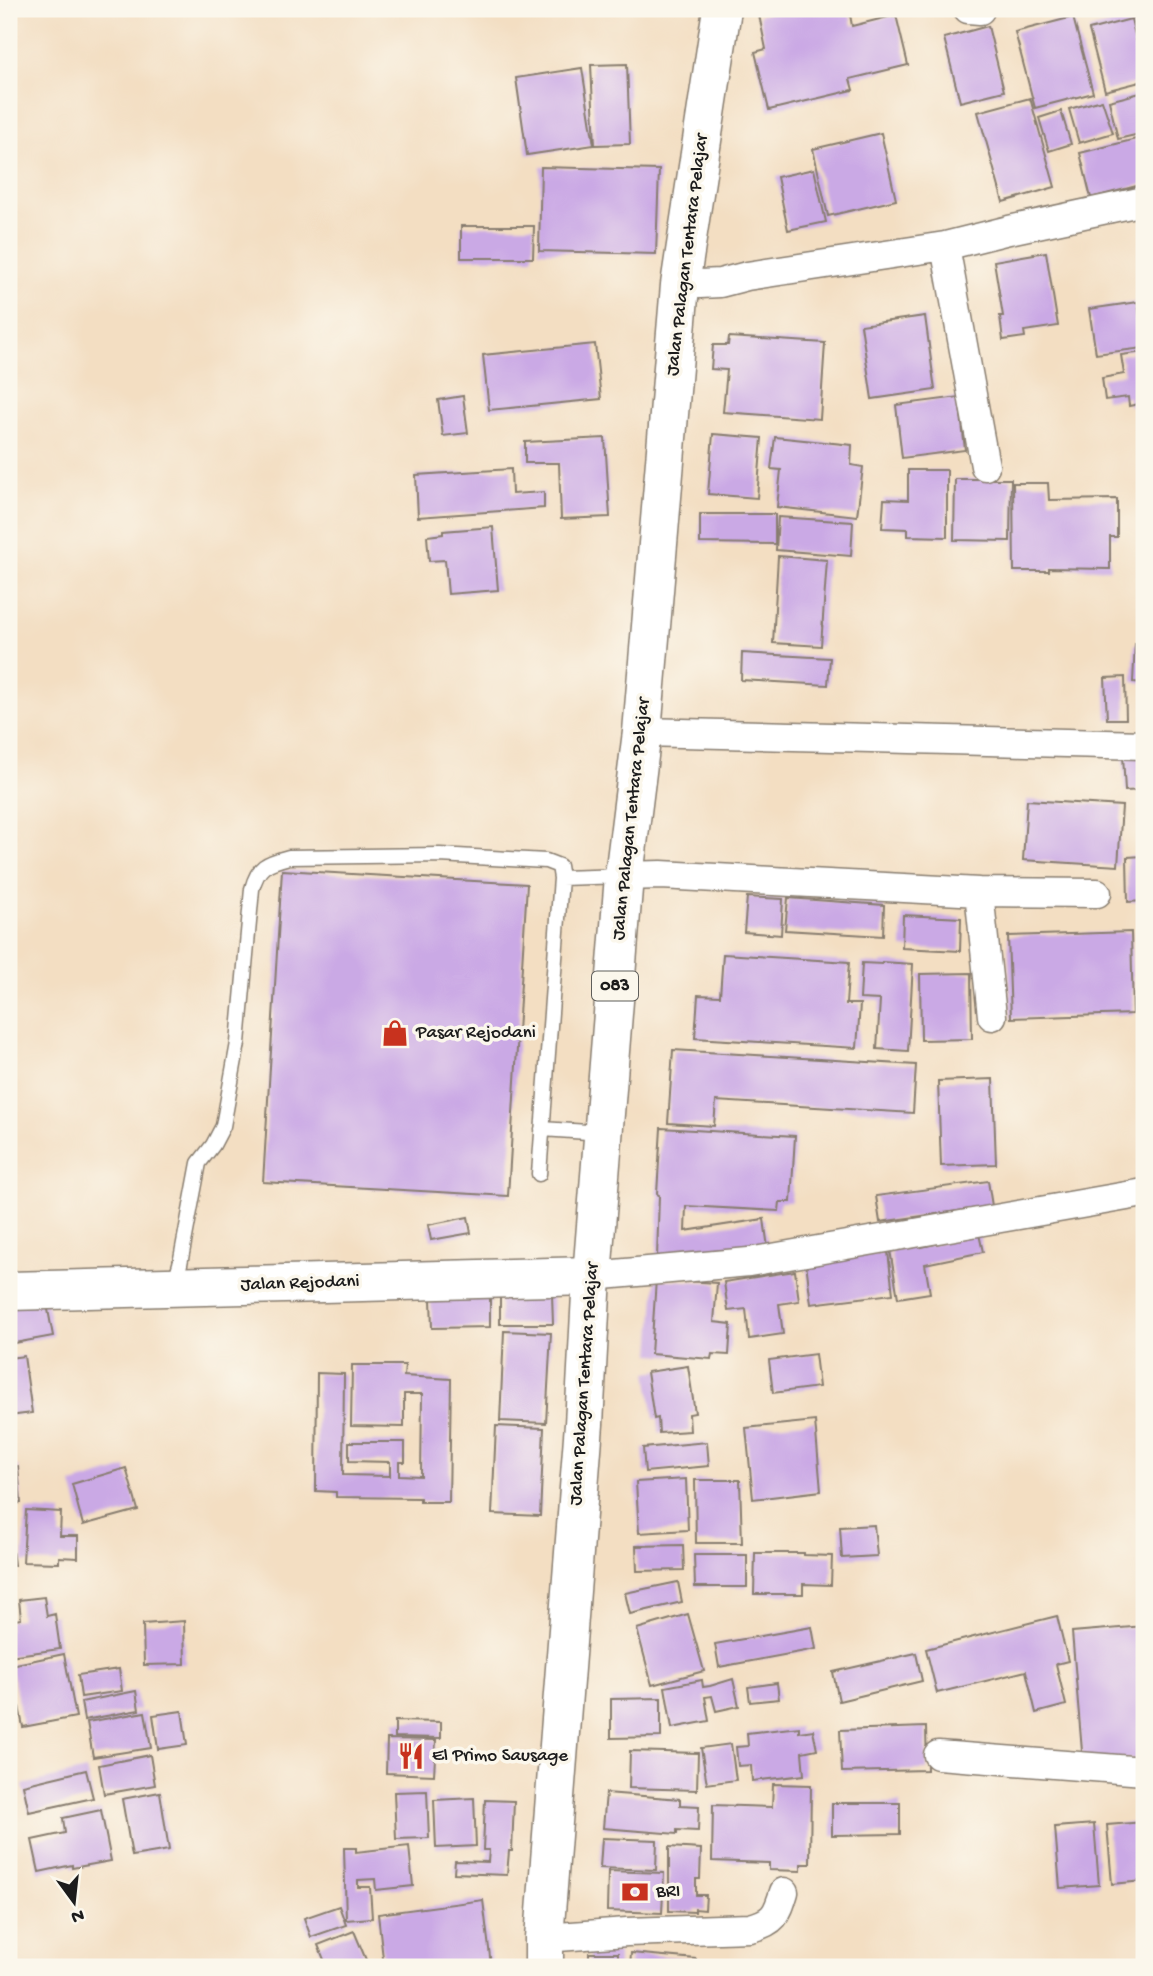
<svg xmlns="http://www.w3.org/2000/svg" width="1153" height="1976" viewBox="0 0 1153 1976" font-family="'Gochi Hand',sans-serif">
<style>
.building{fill:#caa9e5}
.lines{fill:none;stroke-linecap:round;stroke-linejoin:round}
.lane-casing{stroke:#887d6f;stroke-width:17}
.street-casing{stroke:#887d6f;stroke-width:31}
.secondary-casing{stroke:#887d6f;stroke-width:41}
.primary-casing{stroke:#887d6f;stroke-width:41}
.lane{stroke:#fff;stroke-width:14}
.street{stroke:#fff;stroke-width:28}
.secondary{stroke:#fff;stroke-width:38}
.primary{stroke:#fff;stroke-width:38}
.labels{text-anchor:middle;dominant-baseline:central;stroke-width:7;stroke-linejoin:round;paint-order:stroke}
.shield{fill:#fbf7ec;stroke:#5f5e5a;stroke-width:2}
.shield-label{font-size:18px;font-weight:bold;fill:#1c1c1c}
.street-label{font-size:19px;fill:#1c1c1c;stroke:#fbf7ec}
.poi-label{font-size:19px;fill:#1c1c1c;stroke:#fbf7ec;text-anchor:start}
</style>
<rect width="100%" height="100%" fill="#fbf7ec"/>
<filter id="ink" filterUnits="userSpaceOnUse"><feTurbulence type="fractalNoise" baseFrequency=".0143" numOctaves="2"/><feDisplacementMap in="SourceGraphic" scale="14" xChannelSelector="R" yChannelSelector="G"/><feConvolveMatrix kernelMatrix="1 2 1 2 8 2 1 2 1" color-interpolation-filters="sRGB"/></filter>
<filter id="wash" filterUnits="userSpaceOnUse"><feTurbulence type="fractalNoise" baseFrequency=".00686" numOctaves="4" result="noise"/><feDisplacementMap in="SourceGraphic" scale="28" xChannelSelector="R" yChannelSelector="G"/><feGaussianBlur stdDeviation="1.57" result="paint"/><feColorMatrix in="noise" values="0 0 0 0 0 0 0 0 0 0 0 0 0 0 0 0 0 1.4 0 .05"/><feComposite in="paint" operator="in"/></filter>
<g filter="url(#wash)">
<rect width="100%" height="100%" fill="#f3dec2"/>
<g id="blocks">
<!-- building -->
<path class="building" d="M784 9H849L852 26 896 15 908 65 850 79 853 90 769 110 755 52 766 49 759 15Z
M1132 9H1144V40L1140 41Z
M1073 17 1093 93 1035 108 1015 32Z
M1131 19 1144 70V81L1105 91 1089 30Z
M988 26 1004 91 960 102 944 38Z
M627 64 630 144 595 145 591 65Z
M582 68 594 145 527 155 516 78Z
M1144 92V133L1118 139 1109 101Z
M1030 98 1055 187 1003 202 978 112Z
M1102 100 1113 133 1079 143 1069 109Z
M1061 111 1071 144 1049 151 1039 118Z
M881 133 896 200 828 216 813 149Z
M1144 137V184L1091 198 1080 153Z
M541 167 659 170 656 254 539 251Z
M814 169 826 222 788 230 777 177Z
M461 226H534L533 258H461Z
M1046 252 1058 326 1024 331 1025 337 1003 340 1000 316H1003L994 261Z
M1138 302 1144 348 1096 354 1089 309Z
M925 316 935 390 872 399 861 325Z
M729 337 825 343 820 419 723 412 727 370 711 369 713 345H728Z
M595 344 601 399 489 410 483 355Z
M1144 352V403L1129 406 1128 397 1105 400 1102 378 1124 374 1121 355Z
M463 396 468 433 443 436 438 400Z
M959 397 965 450 902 458 896 405Z
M713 434 762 438 757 498 708 494Z
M775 437 852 445 851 465 863 467 857 516 777 507 781 470 771 469Z
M605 438 610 517 561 519 559 463H525V442Z
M511 469 512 494 544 492V508L418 517 416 475Z
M908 470H947V537L908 536V529L882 528 884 499 908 500Z
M955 479H1011L1010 541 954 540Z
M1013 483H1048L1049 500 1117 499V537H1110V569L1049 568V571H1014Z
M700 514H775V544L700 543Z
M778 517 853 522 851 556 776 550Z
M493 527 498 590 448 594 445 560 429 561 427 536 443 534V531Z
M778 556 827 560 821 646 773 643Z
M1135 644 1144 645V683L1133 682Z
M742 653 830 658 828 685 741 680Z
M1125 677 1126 719H1107L1105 678Z
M1144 754V790L1125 791 1123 755Z
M1027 800 1122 806 1118 866 1023 860Z
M1144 856V901L1128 902 1127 857Z
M282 870 527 884 508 1196 263 1182Z
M747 897 783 899 781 935 744 932Z
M788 898 884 905 883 936 785 930Z
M1141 907H1144V940H1141Z
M903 915 961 918 960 951 902 948Z
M1131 932 1133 1014 1011 1018 1008 936Z
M723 954 849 962 846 1004H860L857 1048 695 1038 698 995 720 996Z
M882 962 913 964 908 1051 877 1049 880 1000 860 999 862 963 882 964Z
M971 973 972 1039 921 1040 920 974Z
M673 1050 916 1065 913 1113 716 1101 714 1126 668 1123Z
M993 1079 996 1164 941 1166 938 1081Z
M661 1128 795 1136 791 1202H780L779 1211 686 1206 685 1231 764 1219 768 1248 657 1258 659 1195 657 1194Z
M988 1181 992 1206 880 1222 876 1196Z
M468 1217 471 1233 431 1240 428 1225Z
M979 1234 983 1252 925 1264 930 1293 898 1298 890 1250 922 1244V1247Z
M888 1252 893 1294 811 1304 806 1262Z
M795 1271 799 1301 779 1304 783 1334 749 1339 746 1309 728 1311 724 1282Z
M656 1279 717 1283 714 1322 731 1324 729 1355 712 1354 711 1359 651 1354Z
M500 1294H552L553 1324H500Z
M490 1297V1327L432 1328 431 1299Z
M46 1299 53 1336 9 1344V1306Z
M504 1331 551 1333 546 1423 500 1421Z
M815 1354 819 1387 773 1393 769 1360Z
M24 1356 32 1413 9 1416V1358Z
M352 1365H405L404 1376 451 1379 449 1502H420V1498L336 1497V1492L316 1491 317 1373 344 1374 343 1475 390 1476V1462L349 1461V1442H405V1462H399V1475L421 1476 422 1394H404V1427L351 1426Z
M688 1366 695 1413 689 1414 690 1431 659 1433 658 1418 654 1419 647 1372Z
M815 1421 821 1491 753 1499 746 1428Z
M496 1426 544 1428 540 1516 492 1514Z
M707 1442 709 1466 645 1472 643 1448Z
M18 1466 21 1503 9 1504V1467Z
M126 1468 138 1510 83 1525 72 1484Z
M686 1479 688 1530 639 1533 636 1482Z
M695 1480H740L742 1543H696Z
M26 1510 61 1512 60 1536H78V1558L59 1557V1563L23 1562Z
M874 1525 877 1556 842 1558 840 1527Z
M10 1534 14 1565H9V1535Z
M683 1545 684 1570 637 1571 636 1546Z
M755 1553H804V1555L832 1556 831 1585 803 1584V1594H754Z
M694 1555H747V1587H695Z
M678 1582 682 1602 630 1614 625 1593Z
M44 1597 47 1616 55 1614 60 1649 9 1656V1621L21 1619 19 1600Z
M688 1614 704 1671 652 1685 637 1629Z
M1057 1616 1068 1661 1056 1664 1066 1705 1036 1713 1026 1671 937 1693 926 1649Z
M184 1621 185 1664 144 1665 143 1624Z
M1144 1626V1758L1083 1763 1072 1632Z
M812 1627 816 1649 719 1667 715 1644Z
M916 1653 922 1681 839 1701 833 1672Z
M64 1654 76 1717 23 1727 11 1665Z
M119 1669 122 1691 81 1697 78 1675Z
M733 1679 739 1706 716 1711 712 1696 705 1697 709 1721 672 1728 665 1687 702 1680 703 1687 710 1686Z
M777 1683 779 1699 750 1702 748 1687Z
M136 1691 139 1710 84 1720 81 1702Z
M661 1698V1737L611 1738V1699Z
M182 1711 187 1745 158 1749 153 1715Z
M145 1712 151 1748 93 1757 87 1722Z
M395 1721 441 1722V1738L395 1737Z
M799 1727V1732L813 1730 817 1749 802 1752 804 1775 752 1781 751 1765 738 1766 736 1747 748 1746 747 1733Z
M926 1727 927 1770 842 1772 840 1730Z
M387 1739 436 1740 434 1775 386 1773Z
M731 1744 736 1780 707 1784 701 1748Z
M630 1751 698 1753 697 1790 629 1788Z
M150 1755 155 1785 104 1794 99 1765Z
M86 1770 93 1798 29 1812 23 1785Z
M773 1784 811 1785 810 1864H801V1871L769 1870V1863L712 1861 713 1805 772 1807Z
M427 1791 429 1838 396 1839 394 1792Z
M160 1792 169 1850 132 1856 122 1799Z
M606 1793 680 1799V1805L699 1806 698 1831 677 1830V1834L603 1828Z
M474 1798 476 1846 436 1848 434 1800Z
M485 1800 514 1801 512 1851H509L507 1875 454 1873 455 1861 488 1862 489 1850H483Z
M832 1803H900V1834L832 1835Z
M101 1810 111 1861 72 1868V1865L39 1872 32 1840 65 1833 63 1818Z
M1144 1822V1881L1112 1884 1107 1825Z
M1094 1824 1099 1885 1060 1888 1055 1827Z
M602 1838 657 1840 656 1870 600 1868Z
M409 1846 413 1886 376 1890 375 1879 358 1880V1887H370L372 1918 346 1920 344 1848H356V1852Z
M669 1847 701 1849 700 1879H696V1895H706L705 1910 695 1909V1912L669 1911Z
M608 1871 664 1873 662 1913 607 1911Z
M483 1900 491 1965 469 1967H384L378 1914Z
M339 1906 346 1925 311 1937 304 1918Z
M354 1931 369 1967H327L318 1945Z
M589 1953H618V1967H589Z
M631 1953 696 1959V1963L710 1964V1967H630Z"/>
</g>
</g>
<g filter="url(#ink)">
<use href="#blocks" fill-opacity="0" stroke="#887d6f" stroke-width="2"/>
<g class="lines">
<defs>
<path id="lane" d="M561 878 623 876
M542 1129 603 1133
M174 1284 180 1264 199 1163 213 1145 223 1126 238 1043 252 889C258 866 266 863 289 857L440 855 546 861 559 866 561 878 539 1174"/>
<path id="street" d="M968 9 980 10
M945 246 985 466
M680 285 720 283 747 276 945 246 1009 230 1144 201
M642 732 1144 745
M624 876 661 875 979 892 1097 893
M979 892 992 1016
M592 1276 749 1262 1144 1193
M938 1755 1144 1771
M544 1938 627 1932 750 1928C774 1922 777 1915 784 1892"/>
<path id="secondary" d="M9 1291 592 1276"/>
<path id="primary" d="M544 1967V1938L584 1424 592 1276 624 876 642 732 680 285 722 9"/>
</defs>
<!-- lane casing -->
<use href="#lane" class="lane-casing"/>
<!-- street casing -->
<use href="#street" class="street-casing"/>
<!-- secondary casing -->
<use href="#secondary" class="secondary-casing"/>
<!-- primary casing -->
<use href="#primary" class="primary-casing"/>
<!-- lane -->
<use href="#lane" class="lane"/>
<!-- street -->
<use href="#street" class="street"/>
<!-- secondary -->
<use href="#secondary" class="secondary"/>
<!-- primary -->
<use href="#primary" class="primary"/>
</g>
</g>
<!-- icons -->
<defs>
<symbol id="shop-bare" viewBox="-9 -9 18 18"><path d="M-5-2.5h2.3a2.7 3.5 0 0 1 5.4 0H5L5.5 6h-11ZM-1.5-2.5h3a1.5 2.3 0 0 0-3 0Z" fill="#c8321e" stroke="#fbf7ec" stroke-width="2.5" paint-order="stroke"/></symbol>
<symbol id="restaurant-bare" viewBox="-9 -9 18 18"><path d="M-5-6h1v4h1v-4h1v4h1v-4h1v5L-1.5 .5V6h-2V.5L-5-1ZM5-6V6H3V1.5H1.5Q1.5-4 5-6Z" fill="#c8321e" stroke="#fbf7ec" stroke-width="2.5" paint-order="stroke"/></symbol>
<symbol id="bank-bare" viewBox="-9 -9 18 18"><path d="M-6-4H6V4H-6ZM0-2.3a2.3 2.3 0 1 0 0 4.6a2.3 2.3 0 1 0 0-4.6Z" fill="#c8321e" stroke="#fbf7ec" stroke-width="2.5" paint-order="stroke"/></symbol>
</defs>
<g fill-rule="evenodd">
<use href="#shop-bare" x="376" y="1014" width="38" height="38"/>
<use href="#restaurant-bare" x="392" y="1737" width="38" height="38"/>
<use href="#bank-bare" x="616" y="1873" width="38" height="38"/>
</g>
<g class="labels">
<!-- shield labels -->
<rect class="shield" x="592" y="971.5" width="46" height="29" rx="5"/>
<g class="shield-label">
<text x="615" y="986">083</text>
</g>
<!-- street labels -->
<g class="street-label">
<text transform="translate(688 255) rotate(-83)">Jalan Palagan Tentara Pelajar</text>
<text transform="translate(632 819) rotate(-84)">Jalan Palagan Tentara Pelajar</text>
<text transform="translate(300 1284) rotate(-2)">Jalan Rejodani</text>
<text transform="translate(585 1384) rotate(-86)">Jalan Palagan Tentara Pelajar</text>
</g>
<!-- poi labels -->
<g class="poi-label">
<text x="416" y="1033">Pasar Rejodani</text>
<text x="432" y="1756">El Primo Sausage</text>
<text x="656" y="1892">BRI</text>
</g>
</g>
<!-- margin -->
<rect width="1153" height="1976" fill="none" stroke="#fbf7ec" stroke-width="35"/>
<!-- north arrow -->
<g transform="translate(74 1902) rotate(165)" stroke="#fbf7ec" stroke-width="5" paint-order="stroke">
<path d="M0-5L12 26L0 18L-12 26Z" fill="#1c1c1c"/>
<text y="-10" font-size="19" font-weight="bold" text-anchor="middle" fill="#1c1c1c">N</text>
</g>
</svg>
